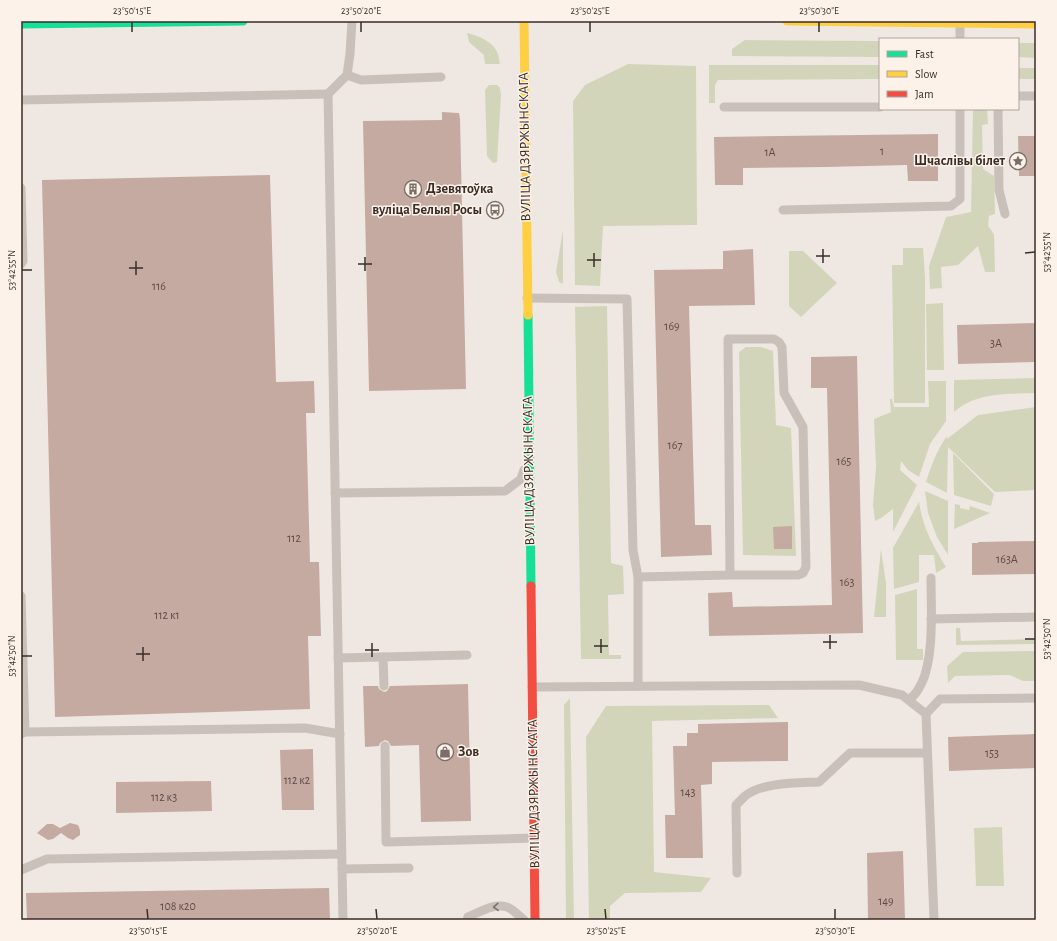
<svg xmlns="http://www.w3.org/2000/svg" width="1057" height="941" viewBox="0 0 1057 941" font-family="'Alegreya Sans',sans-serif">
<style>
.green{fill:#d2d5ba}
.building{fill:#c5aaa2}
.lines{fill:none;stroke-linecap:round;stroke-linejoin:round}
.lane{stroke:#c9c0ba;stroke-width:9}
.fast{stroke:#16e098;stroke-width:9}
.slow{stroke:#ffcf43;stroke-width:9}
.jam{stroke:#f24e42;stroke-width:9}
.oneway{stroke:#7a6f6a}
.ticks{fill:none;stroke:#3a2d28;stroke-width:1.5}
.labels{text-anchor:middle;dominant-baseline:central;stroke-width:3;stroke-linejoin:round;paint-order:stroke}
.number-label{font-size:12px;fill:#5d4c46}
.street-label{font-size:14px;fill:#3a2d28;stroke:#fcf2e9}
.poi-label{font-size:14px;font-weight:bold;fill:#3a2d28;stroke:#fcf2e9;text-anchor:end}
.neatline{fill:none;stroke:#3a2d28;stroke-width:1.5}
.ticks-label{font-size:10px;text-anchor:middle;fill:#3a2d28}
</style>
<rect width="100%" height="100%" fill="#efe8e2"/>
<!-- green -->
<g class="green">
<path d="M467,33c12,3 27,9 31,21 1,3 1,7 2,10h-15l-1,-9 -15,-13z"/>
<path d="M745,40l135,1v16l-148,-1v-7z"/>
<path d="M1018,43h18v15l-18,-1z"/>
<path d="M628,64l68,2 1,159 -94,1 -3,60 -25,-1 -2,-184 12,-16z"/>
<path d="M709,65h171v14l-162,1 -3,5v18h-6z"/>
<rect x="1018" y="68" width="18" height="11"/>
<path d="M489,85h8l3,3 1,7 -4,67 -4,1 -6,-7 -2,-66z"/>
<path d="M973,109h14l1,15 -6,1 1,44 11,7 1,38 -6,2 -1,10 6,8 1,38h-10l-7,-26 -20,19 -17,2 1,21 -12,1 -1,-23 17,-49 25,-5z"/>
<path d="M563,230v54l-4,-2 -3,-10z"/>
<path d="M903,248h20l2,28v127h-31l-2,-138h11z"/>
<path d="M789,251h14l34,32 -36,34 -12,-11z"/>
<path d="M943,303l1,67h-17l-1,-66z"/>
<path d="M607,306l4,257 12,3 1,28 -16,1 1,60h12v4h-40l-6,-352z"/>
<path d="M746,347h15l12,4 3,74 15,3 5,128 -53,-1 -4,-203z"/>
<path d="M1036,378v15c-28,1 -60,-1 -82,19v-32z"/>
<path d="M928,381h18v40l-16,23 -11,33 -11,-7 -7,-9 -1,9 17,15 -24,47v-23l-12,9 -6,3 -2,-16 3,-38 -2,-48 17,-7 -1,-13h2l2,8h35z"/>
<path d="M1036,407v83l-41,2 -47,-45 -1,46 -21,-11c5,-16 11,-32 21,-46v3l31,-24z"/>
<path d="M953,453l41,41 -3,12 -37,-11z"/>
<path d="M925,491l23,10v54l-11,-18 -9,-24z"/>
<path d="M919,502c4,26 13,42 27,65l-10,6 -2,-18h-15v27l-25,7 -1,-41z"/>
<path d="M955,504l5,1v3l9,2 1,-4 20,7 -36,16z"/>
<path d="M881,549l5,34v34h-12z"/>
<path d="M917,589v60h6v11h-27l-1,-65z"/>
<path d="M956,628h4l1,13 75,-2v5l-80,1z"/>
<path d="M1036,651v30h-13l-13,-6 -55,1 -7,7 -1,-17 16,-14z"/>
<path d="M570,698l4,222h-8l-2,-215z"/>
<path d="M769,705l9,13 -126,3 2,151 57,6 -10,14 -76,1 -15,13v14h-21l-3,-183 20,-31z"/>
<path d="M1002,827l2,59h-28l-2,-58z"/>
</g>
<!-- building -->
<g class="building">
<path d="M442,112l17,1 1,6 6,270 -97,2 -6,-270 79,-1z"/>
<path d="M938,134v47h-30l-1,-16 -81,2 -83,1v17h-28l-1,-48z"/>
<path d="M1018,136h18v40h-17z"/>
<path d="M270,175l6,207 38,-1 1,32h-9l4,149h9l2,74h-13l2,73 -255,8 -13,-537z"/>
<path d="M753,249l2,56 -66,1 6,219h16l1,30 -51,2 -7,-287 69,-1v-18z"/>
<path d="M1036,323v39l-78,2 -1,-39z"/>
<path d="M857,356l6,277 -154,3 -1,-43 24,-1 1,15 99,-2 -5,-217h-16v-31z"/>
<path d="M792,526v23h-18l-1,-22z"/>
<path d="M1036,541v33l-64,1v-32h6v-1z"/>
<path d="M468,684l3,137 -50,1 -2,-77 -28,1 -3,-5 -3,-1 -5,3 -1,3 -14,1 -2,-61h15l1,3 5,3 3,-1 3,-5z"/>
<path d="M788,722v39l-76,1v22l-11,1 2,73h-37l-1,-43h10l-2,-69h14v-13h11v-9z"/>
<path d="M1036,734v34l-87,3 -1,-34z"/>
<path d="M313,749l1,61h-32l-2,-60z"/>
<path d="M211,781l1,30 -96,2v-31z"/>
<path d="M70,823l8,2 2,5v5l-7,5 -5,-2 -7,-5 -8,6 -5,1 -11,-7 10,-9h6l7,4z"/>
<path d="M903,851l2,69h-37l-1,-67z"/>
<path d="M329,888l1,32h-303l-1,-27z"/>
</g>
<g class="lines">
<!-- lane -->
<g class="lane">
<path d="M960,23v16"/>
<path d="M347,75l14,5 80,-3"/>
<path d="M1018,96h18"/>
<path d="M21,100l307,-6"/>
<path d="M724,107h156"/>
<path d="M998,109l1,81 6,24"/>
<path d="M21,188l2,73 -2,3"/>
<path d="M783,210l168,-4 9,-7v-90"/>
<path d="M527,298l100,1 6,251 5,27v109"/>
<path d="M335,493l170,-2 16,-12 3,-9"/>
<path d="M638,577l92,-2 -2,-236h46l5,3 3,5 2,46 19,34 3,140 -3,6 -5,2h-68"/>
<path d="M21,596l4,136"/>
<path d="M931,619l105,-2"/>
<path d="M383,657l1,29"/>
<path d="M338,658l129,-3"/>
<path d="M532,687l327,-2 43,10 24,19 8,206"/>
<path d="M909,700c4,-4 8,-7 10,-12 16,-25 12,-81 12,-110"/>
<path d="M926,714l14,-15 96,-1"/>
<path d="M21,734l4,-2 280,-4 35,6"/>
<path d="M385,746l1,96 148,-4"/>
<path d="M342,869l67,-1"/>
<path d="M21,870l26,-11 294,-5"/>
<path d="M737,873l-1,-68c3,-3 6,-6 9,-9 18,-14 52,-13 74,-14l31,-29h77"/>
<path d="M343,920l-15,-826 19,-19 3,-21 2,-33"/>
<path d="M467,920l1,-3c12,-5 25,-14 39,-10 6,2 12,9 17,13"/>
</g>
<!-- fast -->
<g class="fast">
<path d="M21,24l222,-3"/>
<path d="M528,315l3,271"/>
</g>
<!-- slow -->
<g class="slow">
<path d="M524,21l4,294"/>
<path d="M787,21l249,3"/>
</g>
<!-- jam -->
<path class="jam" d="M531,586l4,334"/>
</g>
<!-- one-way arrows -->
<defs><path id="oneway-chevron" d="M-2-3.5L2.5 0L-2 3.5" fill="none" stroke-width="1.6" stroke-linecap="round" stroke-linejoin="round"/></defs>
<use class="oneway" href="#oneway-chevron" transform="translate(496 907) rotate(177)"/>
<!-- ticks -->
<path class="ticks" d="M132,22v10M361,22v10M590,22v10M819,22v10M823,249v14M594,253v14M1025,253l10,-1M816,256h14M365,257v14M587,260h14M136,261v14M358,264h14M129,268h14M22,270h10M830,635v14M601,639v14M1025,639h10M823,642h14M372,643v14M594,646h14M143,647v14M365,650h14M136,654h14M22,656h10M147,909l1,10M376,909l1,10M605,909l1,10M835,909v10"/>
<!-- icons -->
<defs>
<g id="sight-ring" transform="scale(0.9)"><circle r="9.5" fill="#fcf2e9" stroke="#796e69" stroke-width="1.5"/><path d="M0-6L1.8-2.2L6-1.7L2.9 1.2L3.7 5.4L0 3.3L-3.7 5.4L-2.9 1.2L-6-1.7L-1.8-2.2Z" fill="#796e69"/></g>
<g id="building-ring" transform="scale(0.9)"><circle r="9.5" fill="#fcf2e9" stroke="#796e69" stroke-width="1.5"/><path d="M-4-6H4V6H1V3H-1V6H-4ZM-2.5-4.3h1.7v1.8h-1.7ZM.8-4.3h1.7v1.8H.8ZM-2.5-1h1.7V.8h-1.7ZM.8-1h1.7V.8H.8Z" fill="#796e69"/></g>
<g id="bus-ring" transform="scale(0.9)"><circle r="9.5" fill="#fcf2e9" stroke="#796e69" stroke-width="1.5"/><path d="M-5-6H5V4H4V6H2V4H-2V6H-4V4H-5ZM-3.5-4V0h7V-4ZM-3.5 1.2v1.5H-2V1.2ZM2 1.2v1.5H3.5V1.2Z" fill="#796e69"/></g>
<g id="shop-ring" transform="scale(0.9)"><circle r="9.5" fill="#fcf2e9" stroke="#796e69" stroke-width="1.5"/><path d="M-5-2.5h2.3a2.7 3.5 0 0 1 5.4 0H5L5.5 6h-11ZM-1.5-2.5h3a1.5 2.3 0 0 0-3 0Z" fill="#796e69"/></g>
</defs>
<g fill-rule="evenodd">
<use href="#sight-ring" x="1018" y="161"/>
<use href="#building-ring" x="413" y="189"/>
<use href="#bus-ring" x="495" y="210"/>
<use href="#shop-ring" x="445" y="752"/>
</g>
<g class="labels">
<!-- number labels -->
<g class="number-label">
<text x="882" y="151">1</text>
<text x="770" y="152">1А</text>
<text x="159" y="286">116</text>
<text x="672" y="326">169</text>
<text x="996" y="343">3А</text>
<text x="675" y="445">167</text>
<text x="844" y="461">165</text>
<text x="294" y="538">112</text>
<text x="1007" y="559">163А</text>
<text x="847" y="582">163</text>
<text x="167" y="615">112 к1</text>
<text x="992" y="753">153</text>
<text x="297" y="780">112 к2</text>
<text x="688" y="792">143</text>
<text x="164" y="797">112 к3</text>
<text x="886" y="901">149</text>
<text x="178" y="906">108 к20</text>
</g>
<!-- street labels -->
<g class="street-label">
<text transform="translate(525 147) rotate(-91)">ВУЛІЦА ДЗЯРЖЫНСКАГА</text>
<text transform="translate(529 471) rotate(-91)">ВУЛІЦА ДЗЯРЖЫНСКАГА</text>
<text transform="translate(534 794) rotate(-91)">ВУЛІЦА ДЗЯРЖЫНСКАГА</text>
</g>
<!-- poi labels -->
<g class="poi-label">
<text x="1005" y="161">Шчаслівы білет</text>
<text x="426" y="189" text-anchor="start">Дзевятоўка</text>
<text x="482" y="210">вуліца Белыя Росы</text>
<text x="458" y="752" text-anchor="start">Зов</text>
</g>
</g>
<!-- border -->
<rect width="1057" height="941" fill="none" stroke="#fcf2e9" stroke-width="44"/>
<!-- legend -->
<rect x="879" y="38" width="140" height="72" fill="#fcf2e9" stroke="#aea39c"/>
<rect x="887" y="51" width="20" height="6" fill="#16e098" stroke="#aea39c"/>
<text x="915" y="58" font-size="12" fill="#3a2d28">Fast</text>
<rect x="887" y="71" width="20" height="6" fill="#ffcf43" stroke="#aea39c"/>
<text x="915" y="78" font-size="12" fill="#3a2d28">Slow</text>
<rect x="887" y="91" width="20" height="6" fill="#f24e42" stroke="#aea39c"/>
<text x="915" y="98" font-size="12" fill="#3a2d28">Jam</text>
<rect x="22" y="22" width="1013" height="897" class="neatline"/>
<g class="ticks-label">
<text x="132" y="14">23°50'15"E</text>
<text x="361" y="14">23°50'20"E</text>
<text x="590" y="14">23°50'25"E</text>
<text x="819" y="14">23°50'30"E</text>
<text transform="translate(1046 252) rotate(-90)" y="4">53°42'55"N</text>
<text transform="translate(11 270) rotate(-90)" y="4">53°42'55"N</text>
<text transform="translate(1046 639) rotate(-90)" y="4">53°42'50"N</text>
<text transform="translate(11 656) rotate(-90)" y="4">53°42'50"N</text>
<text x="148" y="934">23°50'15"E</text>
<text x="377" y="934">23°50'20"E</text>
<text x="606" y="934">23°50'25"E</text>
<text x="835" y="934">23°50'30"E</text>
</g>
</svg>
